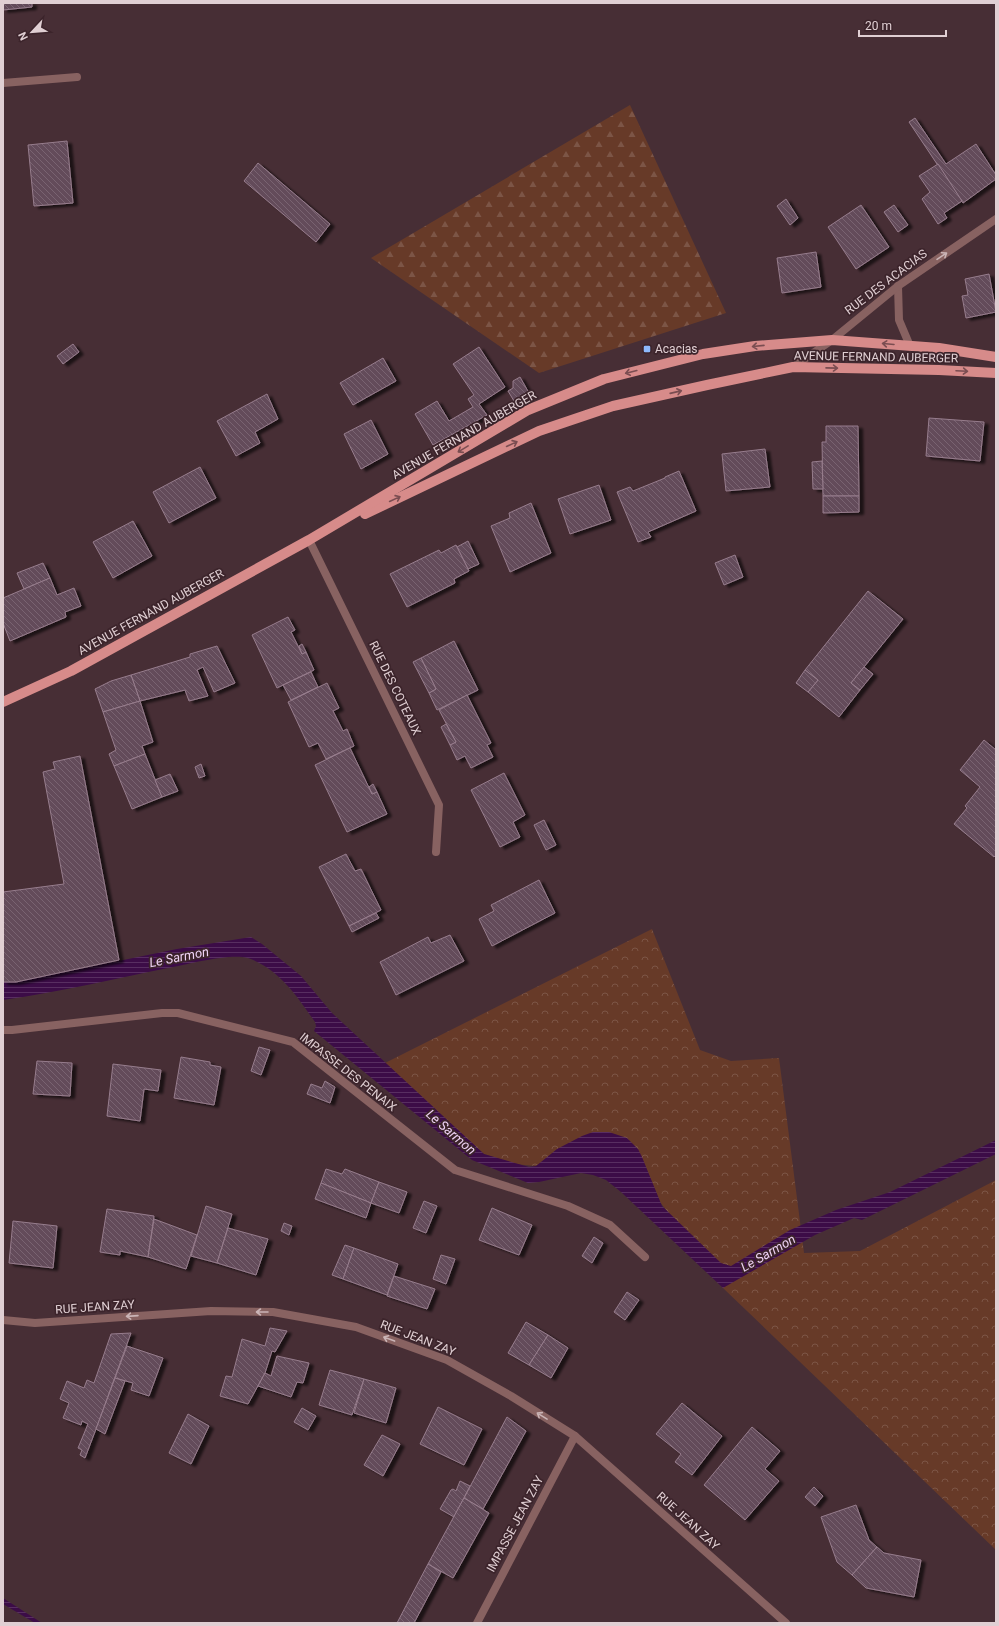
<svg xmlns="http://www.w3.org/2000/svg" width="999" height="1626" viewBox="0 0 999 1626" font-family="Roboto,sans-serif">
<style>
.forest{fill:url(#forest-firs)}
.park{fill:url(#park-crowns)}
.water{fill:url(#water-rules)}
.building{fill:url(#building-back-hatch);stroke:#977d8d;filter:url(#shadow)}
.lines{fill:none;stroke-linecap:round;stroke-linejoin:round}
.lane{stroke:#886261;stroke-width:8}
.street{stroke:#886261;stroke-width:8}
.primary{stroke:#d78b8a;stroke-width:10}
.oneway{stroke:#cab4b6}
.oneway2{stroke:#7a4d51}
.poi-dot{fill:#8db9fc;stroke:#3c242b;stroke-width:1.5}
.labels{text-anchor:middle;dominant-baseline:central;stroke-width:3.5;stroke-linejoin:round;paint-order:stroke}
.street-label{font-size:12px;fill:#e0cfd3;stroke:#3c242b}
.poi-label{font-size:12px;fill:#e0cfd3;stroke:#3c242b;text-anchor:start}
.water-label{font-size:13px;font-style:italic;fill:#eed1f4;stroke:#3c242b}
</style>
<defs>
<pattern id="forest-firs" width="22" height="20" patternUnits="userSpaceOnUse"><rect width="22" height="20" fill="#673a28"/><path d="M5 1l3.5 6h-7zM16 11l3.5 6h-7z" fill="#7c5546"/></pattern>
<pattern id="park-crowns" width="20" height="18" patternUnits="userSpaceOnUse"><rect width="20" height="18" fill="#673a28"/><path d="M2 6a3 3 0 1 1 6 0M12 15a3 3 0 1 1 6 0" fill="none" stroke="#7c5546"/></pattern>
<pattern id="water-rules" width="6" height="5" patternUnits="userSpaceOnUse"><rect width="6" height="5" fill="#3c0c47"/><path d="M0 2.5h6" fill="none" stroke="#582e61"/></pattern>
<pattern id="building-back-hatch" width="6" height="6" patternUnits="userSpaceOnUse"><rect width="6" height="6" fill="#634b5a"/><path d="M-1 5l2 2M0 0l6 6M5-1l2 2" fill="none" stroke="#796471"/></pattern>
<filter id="shadow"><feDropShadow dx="4.5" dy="2.5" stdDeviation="1" flood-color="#0009"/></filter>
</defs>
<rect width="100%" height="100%" fill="#472e35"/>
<!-- forest -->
<path class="forest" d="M630,105l96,208 -187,60 -168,-115z"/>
<!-- park -->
<path class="park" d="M652,929l48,121 31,11 48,-3 25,195 56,-2 136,-71v370l-273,-262 -114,-156 -73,34 -22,-2 -30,-10 -99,-91z"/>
<!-- water -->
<g class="water">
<path d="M251,937l11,7 39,32 31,37 152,141 45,13 7,-1 21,-17 25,-13 11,-4h16l18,6 11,11 4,8 20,49 59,57 10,3 59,-36 46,-20 54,-18 106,-52v14l-134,66 -8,-2 -39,17 -92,53 -102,-96 -15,-12 -13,-5 -12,-2 -42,9 -11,1 -56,-23 -158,-129 2,-5 -1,-4c-18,-26 -36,-53 -67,-64 -17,-5 -56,5 -75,9 -56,11 -113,25 -170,33v-18h13l161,-33z"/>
<path d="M3,1598l39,25h-7l-32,-19z"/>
</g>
<!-- building -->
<g class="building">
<path d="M3,3h29v4l-29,3z"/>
<path d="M915,118l31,46 30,-20 20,31v4l-33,24 -54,-81z"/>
<path d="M67,141l6,62 -39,3 -6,-61z"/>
<path d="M258,163l72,61 -14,18 -72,-61z"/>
<path d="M938,164l24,37 -18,12 3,5 -9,6 -16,-25 8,-7 -11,-16z"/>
<path d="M786,199l12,19 -8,7 -13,-19z"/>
<path d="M861,205l28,42 -33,22 -28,-42z"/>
<path d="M894,205l14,20 -10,7 -14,-20z"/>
<path d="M816,252l5,35 -39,6 -5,-35z"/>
<path d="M989,274l7,38 -30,6 -4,-22 6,-1 -3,-16z"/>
<path d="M73,344l6,8 -16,12 -6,-8z"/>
<path d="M479,347l26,40 -26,17 8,11 -54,30 -18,-31 22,-13 12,20 24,-14 -5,-8 6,-4 -21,-31z"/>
<path d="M383,358l13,23 -43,24 -13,-22z"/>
<path d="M520,377l9,16 -15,8 -6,-10 5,-3v-7z"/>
<path d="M267,394l11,25 -23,13 5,11 -24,13 -19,-35z"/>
<path d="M929,418l55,4 -4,39 -54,-5z"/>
<path d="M371,420l17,34 -27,15 -17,-35z"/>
<path d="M826,426h32l1,70h-36l-1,-54h4z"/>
<path d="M765,449l5,38 -44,4 -4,-37z"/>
<path d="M822,461l1,28h-10l-1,-27z"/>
<path d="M200,467l16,31 -47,25 -16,-31z"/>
<path d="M679,471l17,40 -48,21 3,5 -13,5 -21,-50 13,-5 3,4 32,-13v-1z"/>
<path d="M599,485l12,35 -41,14 -12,-35z"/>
<path d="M823,496h36v16l-36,1z"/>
<path d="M531,503l20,50 -41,19 -19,-46 19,-8 -1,-5z"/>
<path d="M133,521l19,35 -39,22 -20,-36z"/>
<path d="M468,541l11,23 -11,5 -11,-22z"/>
<path d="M456,545l13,26 -15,8 1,4 -48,24 -17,-33 49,-24 2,3z"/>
<path d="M735,555l8,22 -19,8 -9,-22z"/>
<path d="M43,563l7,15 -26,11 -7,-16z"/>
<path d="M50,578l7,17 17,-7 7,18 -16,6 1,5 -56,24 -7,-18v-25z"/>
<path d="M868,591l35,28 -52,64 9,7 -21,27 -31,-25 10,-12 -13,-10z"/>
<path d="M288,617l7,13 -4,2 11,22 4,-2 8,18 -37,18 -25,-53z"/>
<path d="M454,641l24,49 -41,20 -8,-17 7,-4 -15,-31z"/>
<path d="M302,644l4,8 -4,2 -3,-8z"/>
<path d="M217,646l18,37 -21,9 -11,-25 -6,3 11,26 -19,5 -4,-11 -45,11 -9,-26 59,-18v-3z"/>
<path d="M421,658l15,31 -7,4 -16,-31z"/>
<path d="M864,667l9,7 -13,16 -9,-7z"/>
<path d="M805,670l13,10 -10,12 -12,-9z"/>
<path d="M311,672l7,15 -27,13 -8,-15z"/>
<path d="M131,675l9,26 -37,11 -8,-23 16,-8z"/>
<path d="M327,683l12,25 -6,3 10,20 4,-2 7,17 -28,13 -8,-16 -9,4 -21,-45z"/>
<path d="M467,695l24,48 -4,2 6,12 -22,11 -6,-12 -8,4 -7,-15 6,-3 -17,-32z"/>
<path d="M140,701l13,41 -11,4 3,8 -31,12 -5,-12 7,-4 -13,-38z"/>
<path d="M446,724l10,18 -6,3 -9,-18z"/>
<path d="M984,740l12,10v105l-2,2 -40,-33 13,-16 -2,-2 15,-19 -20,-17z"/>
<path d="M350,748l22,46 5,-2 10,22 -40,18 -32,-67z"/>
<path d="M145,754l17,43 -30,12 -18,-43z"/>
<path d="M80,756l39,204 -103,22h-13v-90l61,-8 -21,-112 12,-3 -2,-7z"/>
<path d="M201,764l4,12 -6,2 -4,-11z"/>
<path d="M504,773l21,42 -12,7 7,15 -20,10 -29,-57z"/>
<path d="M170,774l8,17 -16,6 -7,-17z"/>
<path d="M373,784l4,8 -5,2 -3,-7z"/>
<path d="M544,820l12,25 -10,5 -12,-25z"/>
<path d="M346,854l9,17 6,-2 20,41 -32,16 -30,-59z"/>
<path d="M539,880l16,33 -63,33 -13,-27 15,-8 -3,-6z"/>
<path d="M376,913l3,5 -27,14 -3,-6z"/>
<path d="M450,935l14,26 -68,34 -16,-33 48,-25 3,6z"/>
<path d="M259,1047l11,3 -9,25 -10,-4z"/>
<path d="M181,1057l29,5v3l11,2 -7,38 -40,-7z"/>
<path d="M37,1061l35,2 -2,33 -37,-2z"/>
<path d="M113,1064l48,6 -3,21 -14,-2 -4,32 -33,-5z"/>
<path d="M325,1081l10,6 -5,16 -23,-9 4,-10 11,4z"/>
<path d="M326,1169l16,5 3,-5 34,13 -8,21 -50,-20z"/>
<path d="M379,1182l28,10 -8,21 -28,-10z"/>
<path d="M321,1183l50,20 -5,15 -51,-19z"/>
<path d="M424,1201l13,5 -11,27 -13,-5z"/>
<path d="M206,1206l26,8 -15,49 -26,-7z"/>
<path d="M492,1208l40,17 -13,30 -40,-15z"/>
<path d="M107,1209l47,7 -6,41 -28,-6v4l-20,-3z"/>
<path d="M154,1219l43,16 -11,34 -38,-12z"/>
<path d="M13,1221l44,5 -4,42 -44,-5z"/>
<path d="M284,1223l8,3 -3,9 -8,-4z"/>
<path d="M228,1228l40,11 -12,36 -39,-12z"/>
<path d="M594,1237l9,6 -11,20 -10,-7z"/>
<path d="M345,1245l9,3 -11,31 -11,-4z"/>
<path d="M354,1248l44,16 -11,31 -44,-16z"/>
<path d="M441,1255l14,4 -9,25 -13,-5z"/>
<path d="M394,1276l41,13 -8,20 -40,-13z"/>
<path d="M627,1292l12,8 -14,20 -11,-8z"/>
<path d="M526,1322l22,13 -19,30 -21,-12z"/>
<path d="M270,1328l17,3 -12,21 -3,-1 -7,22 -17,31 -28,-8 6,-20 6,1 10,-38 23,7z"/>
<path d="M131,1333l-35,96 -11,29 -5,-3 2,-5 -4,-2 10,-24 -6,-3 -1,4 -18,-7 6,-15 -9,-4 7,-18 17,7 3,-8 7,3 17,-49z"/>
<path d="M548,1335l20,13 -17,30 -22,-13z"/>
<path d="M127,1346l36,12 -14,38 -18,-6 2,-7 -18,-5z"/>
<path d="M277,1356l32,7 -6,20 -6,-1 -6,15 -33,-11 7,-13 6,3z"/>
<path d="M330,1370l34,9 -12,36 -33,-10z"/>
<path d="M115,1378l10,3 -20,53 -9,-5z"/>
<path d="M364,1379l32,9 -10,35 -32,-10z"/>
<path d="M682,1403l40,33 -30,39 -17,-13 6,-8 -25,-20z"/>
<path d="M438,1407l44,22 -18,36 -44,-21z"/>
<path d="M302,1408l14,8 -8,14 -14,-8z"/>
<path d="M188,1414l21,12 -18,38 -22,-11z"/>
<path d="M507,1417l19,14 -43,78 -19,-11z"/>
<path d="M752,1427l28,24 -15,18 14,12 -34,39 -41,-35z"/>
<path d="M382,1435l18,9 -17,32 -19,-11z"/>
<path d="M460,1481l10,5 -16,31 -14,-8 11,-19 2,-1 3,2z"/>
<path d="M814,1487l9,9 -8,10 -10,-9z"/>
<path d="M464,1498l25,15 -36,65 -25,-14z"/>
<path d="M856,1505l13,35 8,7 -25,28 -15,-13 -16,-45z"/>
<path d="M877,1547l7,6 37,7 -7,37 -48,-9 -14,-13z"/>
<path d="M428,1564l13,8 -27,51h-17z"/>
</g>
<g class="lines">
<!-- lane -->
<path class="lane" d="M477,1623l98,-187"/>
<!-- street -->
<g class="street">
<path d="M3,83l74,-6"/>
<path d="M898,286l1,34 11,26"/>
<path d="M793,367l39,-27 66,-54 98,-67"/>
<path d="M309,540l130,265 -3,47"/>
<path d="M3,1030h9l150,-17h16l115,29 162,128 113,36 42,19 35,32"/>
<path d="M3,1320l32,3 176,-12 62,1 83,15 91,33 64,36 64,40 211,187"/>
</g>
<!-- primary -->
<g class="primary">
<path d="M365,514l174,-83 74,-25 94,-21 86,-18 146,3 57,3"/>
<path d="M3,702l68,-31 238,-131 219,-130 76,-31 99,-25 52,-8 77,-6 107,8 57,9"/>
</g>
</g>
<!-- one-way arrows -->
<defs><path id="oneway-shaft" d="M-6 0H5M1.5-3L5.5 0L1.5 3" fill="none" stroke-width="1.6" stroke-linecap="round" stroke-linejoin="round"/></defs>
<g class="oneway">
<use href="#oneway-shaft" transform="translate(942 256) rotate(-34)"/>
<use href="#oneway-shaft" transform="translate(262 1312) rotate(-180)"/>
<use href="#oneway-shaft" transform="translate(132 1316) rotate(176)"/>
<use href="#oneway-shaft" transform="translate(389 1339) rotate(-160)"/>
<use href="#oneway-shaft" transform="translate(542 1416) rotate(-148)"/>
</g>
<g class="oneway2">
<use href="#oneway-shaft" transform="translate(888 344) rotate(-175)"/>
<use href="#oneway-shaft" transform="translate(758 346) rotate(174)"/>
<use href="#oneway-shaft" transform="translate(832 368) rotate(1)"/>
<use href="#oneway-shaft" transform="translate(962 371) rotate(3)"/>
<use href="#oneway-shaft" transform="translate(631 372) rotate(166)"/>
<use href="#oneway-shaft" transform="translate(676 392) rotate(-13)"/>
<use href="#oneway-shaft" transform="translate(512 444) rotate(-25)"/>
<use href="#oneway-shaft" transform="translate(463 449) rotate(149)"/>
<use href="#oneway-shaft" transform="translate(395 499) rotate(-25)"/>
</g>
<!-- markers -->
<rect class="poi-dot" x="643" y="345" width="8" height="8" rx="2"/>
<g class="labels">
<!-- street labels -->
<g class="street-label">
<text transform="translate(886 282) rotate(-37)">RUE DES ACACIAS</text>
<text transform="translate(876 357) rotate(1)">AVENUE FERNAND AUBERGER</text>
<text transform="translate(464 435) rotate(-30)">AVENUE FERNAND AUBERGER</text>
<text transform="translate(151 612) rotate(-29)">AVENUE FERNAND AUBERGER</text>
<text transform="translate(395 688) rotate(64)">RUE DES COTEAUX</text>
<text transform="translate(348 1072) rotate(38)">IMPASSE DES PENAIX</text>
<text transform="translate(95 1307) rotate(-4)">RUE JEAN ZAY</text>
<text transform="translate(418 1338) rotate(21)">RUE JEAN ZAY</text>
<text transform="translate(688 1521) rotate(42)">RUE JEAN ZAY</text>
<text transform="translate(515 1524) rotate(-62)">IMPASSE JEAN ZAY</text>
</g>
<!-- poi labels -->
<g class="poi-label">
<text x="655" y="349">Acacias</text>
</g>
<!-- water labels -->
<g class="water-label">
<text transform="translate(179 957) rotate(-11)">Le Sarmon</text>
<text transform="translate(451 1132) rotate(41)">Le Sarmon</text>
<text transform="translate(768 1253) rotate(-30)">Le Sarmon</text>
</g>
</g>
<!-- border -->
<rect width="999" height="1626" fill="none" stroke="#e0cfd3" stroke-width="8"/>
<!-- north arrow -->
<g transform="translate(32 32) rotate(244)" stroke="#3c242b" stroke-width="3" paint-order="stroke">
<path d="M0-3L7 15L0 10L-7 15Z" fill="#e0cfd3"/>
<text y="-6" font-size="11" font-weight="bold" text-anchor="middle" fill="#e0cfd3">N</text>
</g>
<!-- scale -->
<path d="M859 30v6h87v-6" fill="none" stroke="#e0cfd3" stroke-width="2"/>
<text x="865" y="30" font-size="12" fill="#e0cfd3" stroke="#3c242b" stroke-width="3" paint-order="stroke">20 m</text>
</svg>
